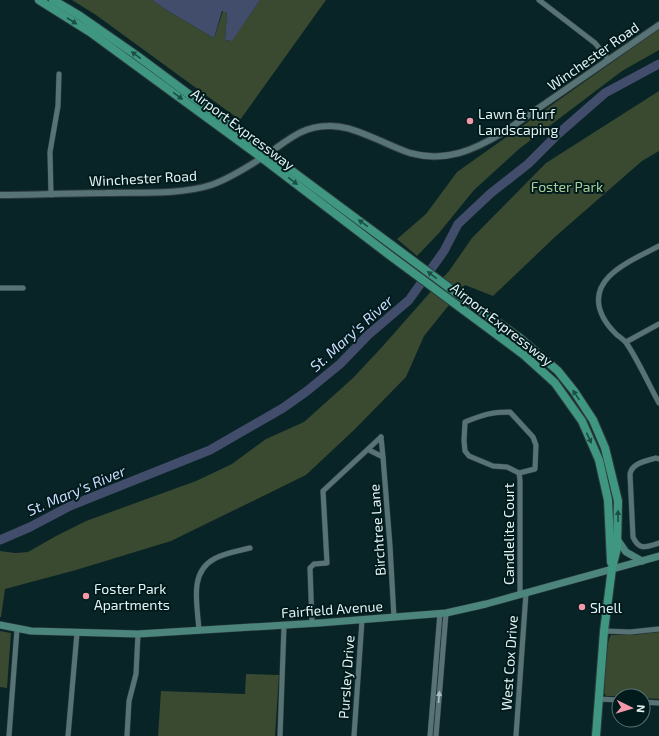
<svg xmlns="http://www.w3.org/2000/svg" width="659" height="736" viewBox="0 0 659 736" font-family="'Exo 2',sans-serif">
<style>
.green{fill:#394a31}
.water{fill:#424d6b}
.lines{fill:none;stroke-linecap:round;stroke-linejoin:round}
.river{stroke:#424d6b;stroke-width:9}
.minor-casing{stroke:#2d3b3d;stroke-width:6}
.tertiary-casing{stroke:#2d3b3d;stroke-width:8}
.secondary-casing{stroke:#2d3b3d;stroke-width:8}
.primary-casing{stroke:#2d3b3d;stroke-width:10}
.minor{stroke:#577375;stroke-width:5}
.tertiary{stroke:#577375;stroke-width:6}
.secondary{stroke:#4b857b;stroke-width:7}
.primary{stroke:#3f9782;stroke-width:8}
.oneway{fill:#1a4d45}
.oneway2{fill:#abbfc1}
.poi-dot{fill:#f39aa9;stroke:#011b1d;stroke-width:1.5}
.labels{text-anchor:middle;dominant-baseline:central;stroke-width:4;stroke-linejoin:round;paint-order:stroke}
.street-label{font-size:14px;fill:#e3f2f3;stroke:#011b1d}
.poi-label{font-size:14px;fill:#e3f2f3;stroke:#011b1d;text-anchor:start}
.park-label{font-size:14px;fill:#a9cd98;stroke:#011b1d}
.water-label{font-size:15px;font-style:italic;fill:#ccd9fc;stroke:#011b1d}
</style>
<rect width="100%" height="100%" fill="#092426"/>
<!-- green -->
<g class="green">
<path d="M72,0h80l16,11 46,27 9,-27 4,2 -2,27 6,1 29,-41h66l-86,120 -144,-105z"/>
<path d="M659,29v21l-37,21 -103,78 -45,41 -35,43 -22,23 -20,-17 29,-25 31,-42z"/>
<path d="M659,91v60l-17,10 -86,75 -63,60 -28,-11 -41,51 -18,41 -52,53 -48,45 -135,66 -95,29 -71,19 -4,28h-1v-66l15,2 13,-1 28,-16 30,-15 110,-40 36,-17 34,-25 38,-17 49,-44 29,-31 67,-76 23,-33 74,-75z"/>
<path d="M0,631l11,2 -4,55 -7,-1z"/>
<path d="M659,632v67l-16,-1v-2h-37l-2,-3c1,-13 1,-49 7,-58h21z"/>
<path d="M246,674l33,1 -4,61h-117l3,-45 84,3z"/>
</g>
<!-- water -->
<path class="water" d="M152,0h108l-28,41 -7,-1 2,-27 -5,-2 -8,27 -46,-27z"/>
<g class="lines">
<!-- river -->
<path class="river" d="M0,540l30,-13 40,-21 140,-56 73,-42 24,-17 33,-27 28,-29 41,-35 35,-49 14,-27 33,-31 37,-29 30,-30 47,-41 54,-29"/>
<!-- minor casing -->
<g class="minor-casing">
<g id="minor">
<path d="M539,0l56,43 14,17"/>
<path d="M51,195l-1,-43 8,-46 1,-32"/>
<path d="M659,246c-26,14 -76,32 -56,71 3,6 8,12 13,17 3,3 8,5 11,10 12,18 21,39 32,59"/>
<path d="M0,288h23"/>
<path d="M626,342l33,-18"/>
<path d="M381,437l2,20"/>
<path d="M369,450l14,7 7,89 4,72"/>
<path d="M659,459l-3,-1c-10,3 -24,5 -26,16l3,63c6,14 14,10 26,6"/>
<path d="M519,473l16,-4 1,-24 -3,-8 -23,-25c-19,0 -28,3 -45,10l-1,19 1,10 4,5 24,10 14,1 12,6 1,7v114"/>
<path d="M312,624l-2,-56 4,-4 13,-1 -4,-72 58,-54"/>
<path d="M199,631c-1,-24 -11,-58 15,-72 10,-6 24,-8 36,-11"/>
<path d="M604,631l26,1 29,-3"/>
<path d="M598,699l21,1"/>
<path d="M643,702l16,1"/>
<path d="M9,736l8,-107"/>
<path d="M68,736l9,-103"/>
<path d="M127,736l2,-35 7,-27 2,-40"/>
<path d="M280,736l4,-110"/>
<path d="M354,736l8,-116"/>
<path d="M430,736l10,-123"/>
<path d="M436,736l10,-123"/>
<path d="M516,736l10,-143"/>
</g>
</g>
<!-- tertiary casing -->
<g class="tertiary-casing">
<path id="tertiary" d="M0,195c35,0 70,-2 106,-2 31,-1 75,2 105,-8 20,-7 40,-20 58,-32 19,-13 34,-27 59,-27 16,-1 31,6 46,12 12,5 24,11 36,15 36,10 64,-3 94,-21l155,-107"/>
</g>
<!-- secondary casing -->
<g class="secondary-casing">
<g id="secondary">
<path d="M617,539l9,13 16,9"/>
<path d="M0,625l31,6 107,3 181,-11 127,-10 40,-9 173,-48"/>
</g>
</g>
<!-- primary casing -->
<g class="primary-casing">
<g id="primary">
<path d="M39,0l51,32 172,126 126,96 136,101 31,28 27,38 17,39 9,40 3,62"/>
<path d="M53,0l27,16 56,39 327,243 57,40 38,33 16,20 19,29 12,28 13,53 -1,47 -5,20 -8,63 -8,105"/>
</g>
</g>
<!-- minor -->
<use href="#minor" class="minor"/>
<!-- tertiary -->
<use href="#tertiary" class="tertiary"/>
<!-- secondary -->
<use href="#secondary" class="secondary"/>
<!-- primary -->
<use href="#primary" class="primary"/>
</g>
<!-- one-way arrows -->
<defs><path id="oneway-solid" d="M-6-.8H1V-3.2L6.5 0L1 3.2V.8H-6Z"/></defs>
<g class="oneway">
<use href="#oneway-solid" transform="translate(72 21) rotate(32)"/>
<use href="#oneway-solid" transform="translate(136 55) rotate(-144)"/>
<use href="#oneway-solid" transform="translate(178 96) rotate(36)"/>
<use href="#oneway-solid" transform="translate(293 181) rotate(37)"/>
<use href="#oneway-solid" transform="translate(363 223) rotate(-144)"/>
<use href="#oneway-solid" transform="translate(432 275) rotate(-143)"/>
<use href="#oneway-solid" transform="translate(576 395) rotate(-124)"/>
<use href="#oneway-solid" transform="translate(589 438) rotate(65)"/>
<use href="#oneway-solid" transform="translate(618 516) rotate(-90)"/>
</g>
<use class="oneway2" href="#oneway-solid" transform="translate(439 697) rotate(-85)"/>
<!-- markers -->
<g class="poi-dot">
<circle cx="470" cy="121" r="4"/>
<circle cx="86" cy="596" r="4"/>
<circle cx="582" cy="607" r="4"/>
</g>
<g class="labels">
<!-- street labels -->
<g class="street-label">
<text transform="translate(593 56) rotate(-35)">Winchester Road</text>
<text transform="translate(243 129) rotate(37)">Airport Expressway</text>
<text transform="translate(143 178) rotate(-3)">Winchester Road</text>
<text transform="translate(502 324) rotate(38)">Airport Expressway</text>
<text transform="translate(377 530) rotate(-94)">Birchtree Lane</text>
<text transform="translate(508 534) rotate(-90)">Candlelite Court</text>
<text transform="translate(332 609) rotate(-4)">Fairfield Avenue</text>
<text transform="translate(509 663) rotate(-86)">West Cox Drive</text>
<text transform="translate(346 677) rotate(-86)">Pursley Drive</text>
</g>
<!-- poi labels -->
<g class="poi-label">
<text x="478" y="113">Lawn &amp; Turf<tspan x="478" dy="16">Landscaping</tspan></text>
<text x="94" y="588">Foster Park<tspan x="94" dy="16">Apartments</tspan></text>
<text x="590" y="607">Shell</text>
</g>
<!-- park labels -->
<g class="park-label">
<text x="567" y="186">Foster Park</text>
</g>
<!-- water labels -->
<g class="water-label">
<text transform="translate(351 333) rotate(-42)">St. Mary's River</text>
<text transform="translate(76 490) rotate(-23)">St. Mary's River</text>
</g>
</g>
<!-- north arrow -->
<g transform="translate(631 708) rotate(95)"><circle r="19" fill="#011b1d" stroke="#5b7173"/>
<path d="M0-3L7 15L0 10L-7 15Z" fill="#f39aa9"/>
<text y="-6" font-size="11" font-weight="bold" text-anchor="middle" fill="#e3f2f3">N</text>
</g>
</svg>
